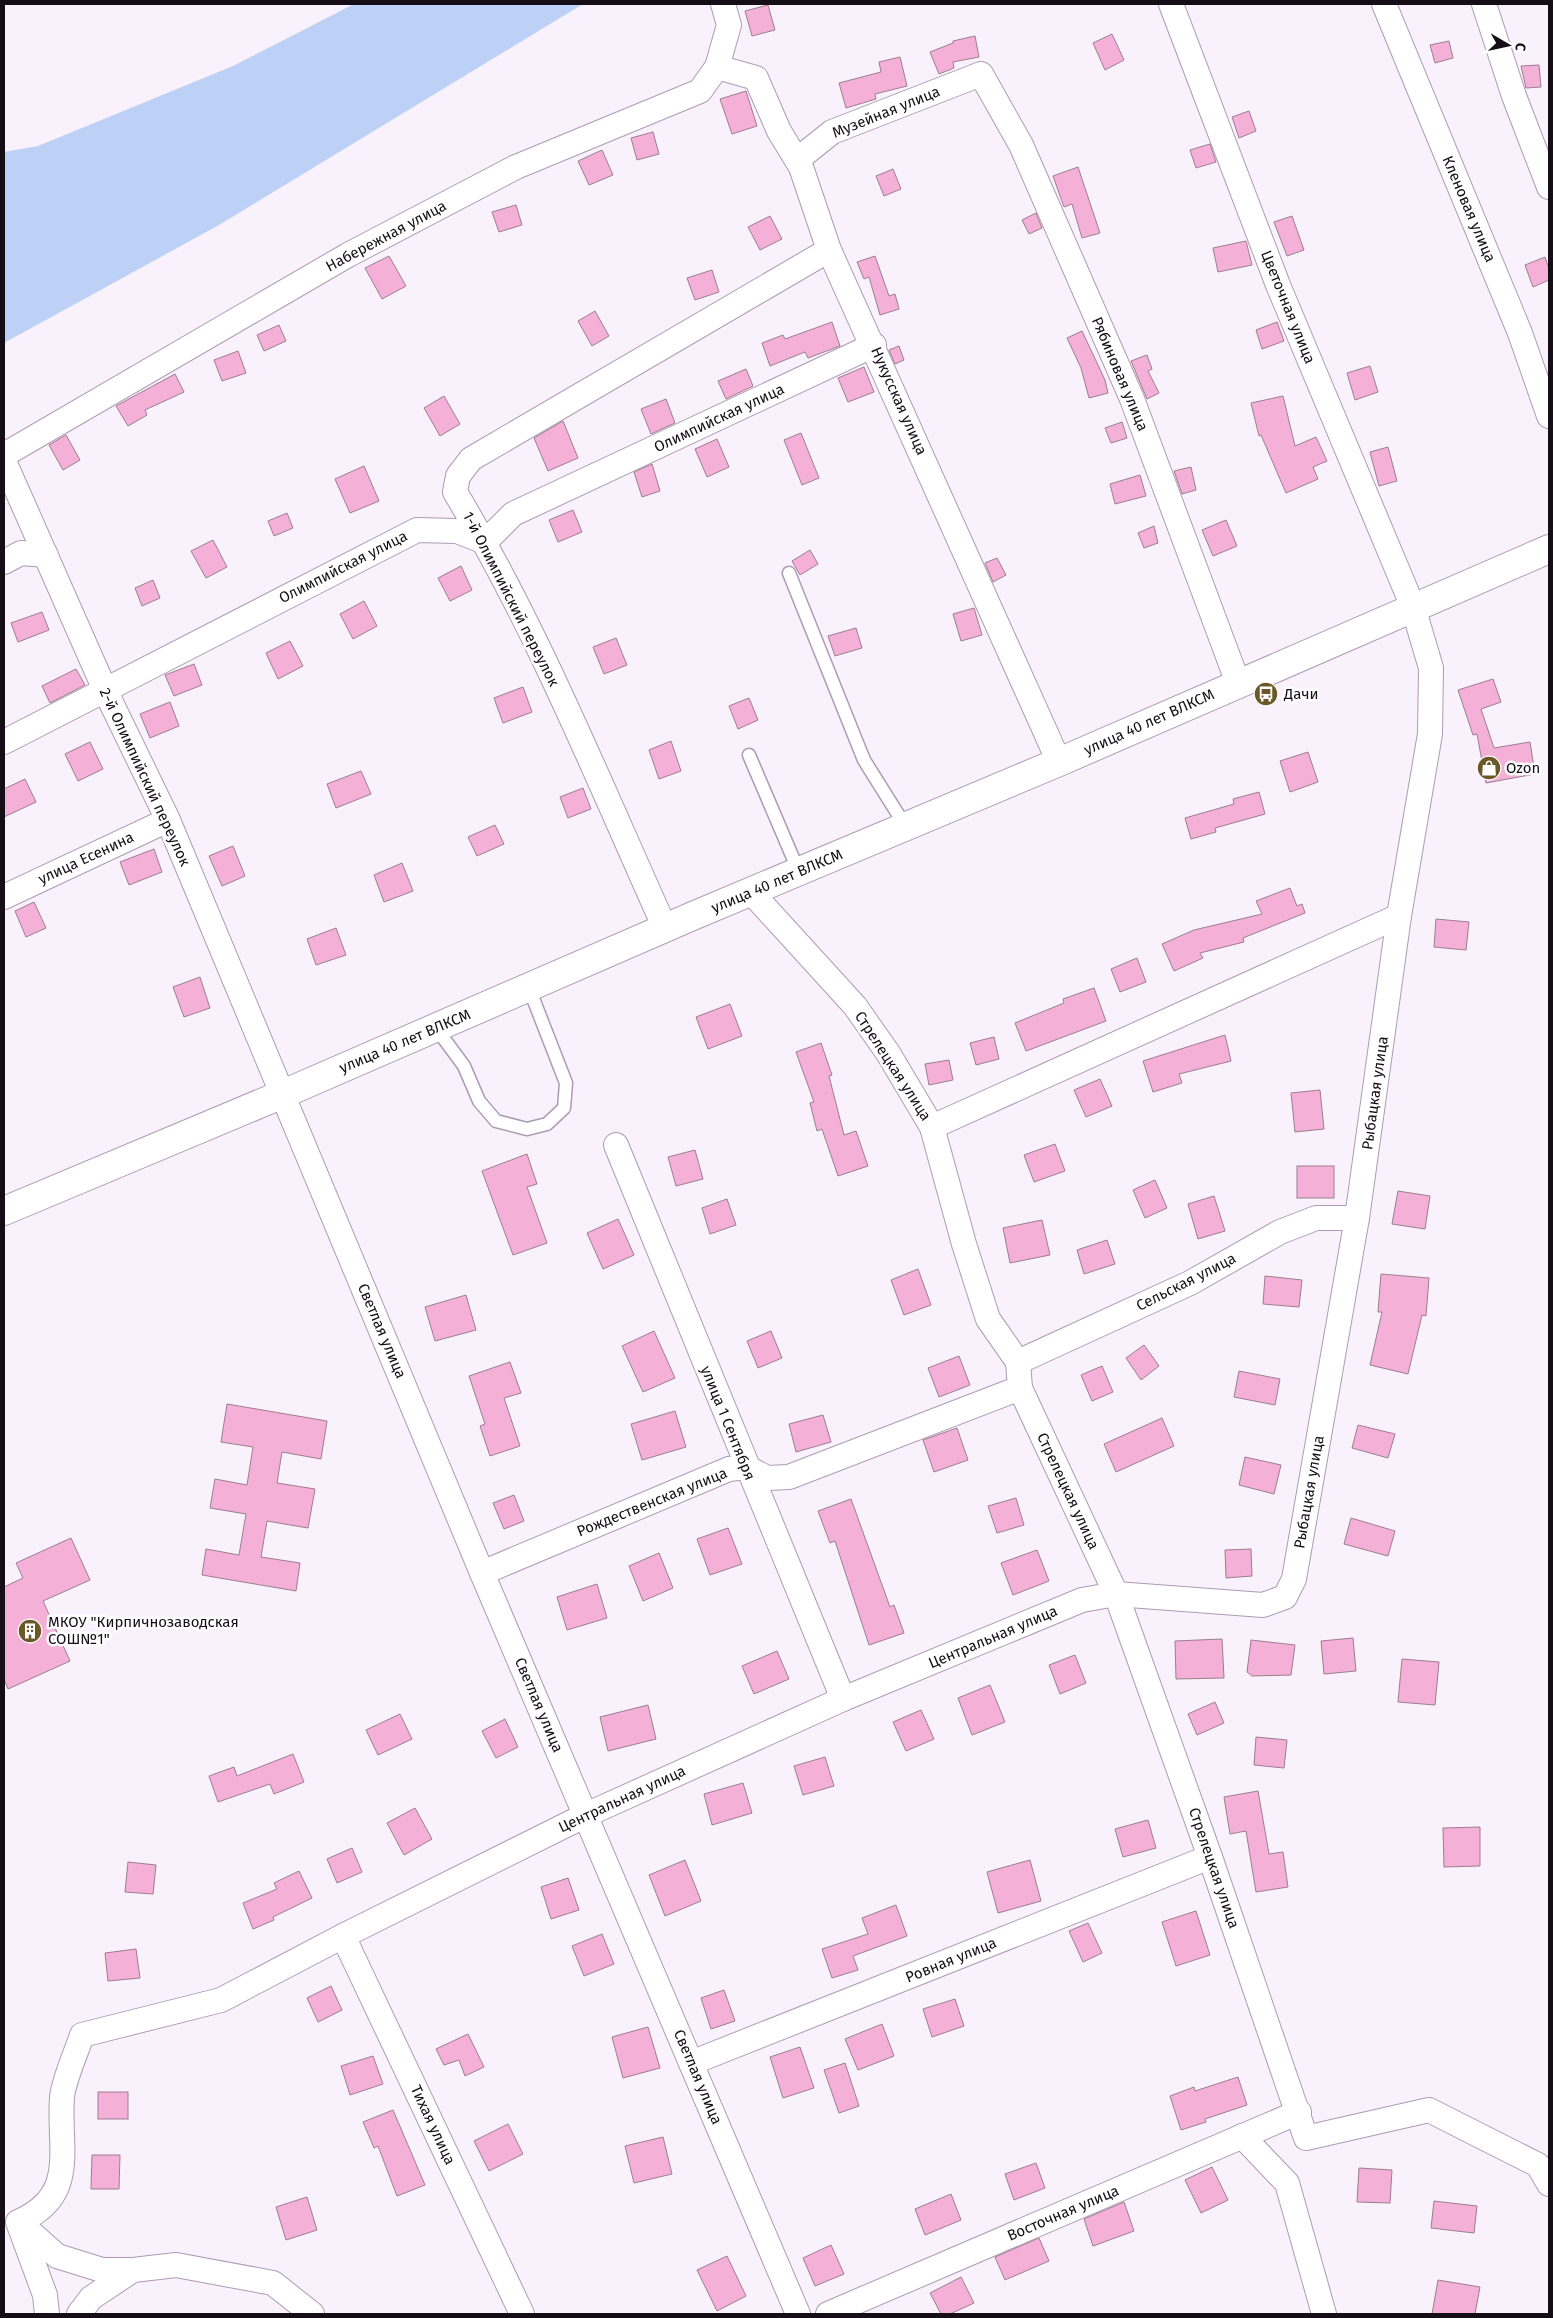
<svg xmlns="http://www.w3.org/2000/svg" width="1553" height="2318" viewBox="0 0 1553 2318" font-family="'Fira Sans',sans-serif">
<style>
.water{fill:#bdd1f6}
.building{fill:#f5b0d8;stroke:#9b7e8f}
.lines{fill:none;stroke-linecap:round;stroke-linejoin:round}
.lane-casing{stroke:#ad9bb4;stroke-width:15}
.street-casing{stroke:#ad9bb4;stroke-width:26}
.secondary-casing{stroke:#ad9bb4;stroke-width:30}
.lane{stroke:#fff;stroke-width:12}
.street{stroke:#fff;stroke-width:24}
.secondary{stroke:#fff;stroke-width:28}
.labels{text-anchor:middle;dominant-baseline:central;stroke-width:5;stroke-linejoin:round;paint-order:stroke}
.street-label{font-size:15px;fill:#150e17;stroke:#fff}
.poi-label{font-size:15px;fill:#150e17;stroke:#fff;text-anchor:start}
</style>
<rect width="100%" height="100%" fill="#f9f1fc"/>
<!-- water -->
<path class="water" d="M354,4h229l-364,221 -215,118v-191l34,-6 195,-80z"/>
<!-- building -->
<g class="building">
<path d="M768,5l7,25 -23,6 -7,-25z"/>
<path d="M1112,34l12,26 -19,10 -12,-27z"/>
<path d="M975,36l4,21 -26,5 1,6 -15,6 -9,-22 23,-9v-2z"/>
<path d="M1449,41l4,17 -18,5 -5,-18z"/>
<path d="M900,57l7,29 -32,8 1,5 -30,9 -7,-25 42,-11 -2,-10z"/>
<path d="M1539,65l2,22 -15,1 -5,-22z"/>
<path d="M746,91l11,35 -25,8 -12,-35z"/>
<path d="M1249,111l7,20 -17,7 -7,-21z"/>
<path d="M653,132l6,22 -22,6 -6,-22z"/>
<path d="M1210,144l6,18 -20,6 -6,-18z"/>
<path d="M602,150l11,25 -24,10 -11,-24z"/>
<path d="M1078,167l22,66 -18,5 -10,-34 -8,3 -11,-31z"/>
<path d="M893,169l8,20 -17,7 -8,-20z"/>
<path d="M516,205l6,20 -23,7 -7,-20z"/>
<path d="M1036,213l6,15 -13,6 -7,-14z"/>
<path d="M770,216l12,23 -22,11 -12,-23z"/>
<path d="M1292,216l12,34 -17,6 -13,-34z"/>
<path d="M1246,241l6,24 -34,7 -5,-24z"/>
<path d="M389,256l17,30 -24,13 -17,-31z"/>
<path d="M875,256l14,40 6,-2 4,15 -19,6 -11,-38 -5,2 -7,-17z"/>
<path d="M1545,257l4,12v11l-16,7 -8,-22z"/>
<path d="M712,270l7,22 -24,8 -8,-22z"/>
<path d="M595,311l14,25 -17,10 -14,-25z"/>
<path d="M832,322l8,24 -32,12 -3,-6 -35,14 -8,-23 21,-8 2,4z"/>
<path d="M1277,322l7,19 -22,8 -6,-19z"/>
<path d="M279,325l7,16 -22,10 -7,-16z"/>
<path d="M1082,331l23,49 3,13 -19,5 -8,-30 -14,-30z"/>
<path d="M899,346l5,14 -9,4 -6,-14z"/>
<path d="M238,351l8,22 -24,8 -8,-21z"/>
<path d="M1147,355l5,14 -4,2 11,22 -12,6 -16,-38z"/>
<path d="M1370,366l8,26 -23,8 -8,-27z"/>
<path d="M864,367l10,25 -26,10 -10,-24z"/>
<path d="M746,369l7,17 -27,13 -8,-18z"/>
<path d="M175,374l9,18 -39,18 2,5 -19,11 -12,-20z"/>
<path d="M444,396l16,28 -20,12 -16,-28z"/>
<path d="M1283,396l12,50 21,-9 11,24 -14,6 5,12 -32,14 -25,-58 -2,1 -8,-33z"/>
<path d="M666,399l9,24 -24,11 -10,-25z"/>
<path d="M563,421l15,37 -30,13 -14,-33z"/>
<path d="M1122,422l5,16 -16,5 -6,-15z"/>
<path d="M801,433l18,45 -17,7 -18,-45z"/>
<path d="M66,435l14,25 -17,10 -14,-25z"/>
<path d="M717,439l12,28 -22,10 -12,-28z"/>
<path d="M1388,447l9,34 -18,5 -9,-34z"/>
<path d="M652,464l8,27 -18,6 -8,-25z"/>
<path d="M364,466l15,35 -29,12 -15,-34z"/>
<path d="M1191,467l5,23 -14,4 -8,-23z"/>
<path d="M1140,475l6,21 -31,8 -5,-20z"/>
<path d="M573,510l9,22 -24,10 -9,-22z"/>
<path d="M287,513l6,15 -19,8 -6,-15z"/>
<path d="M1226,520l11,26 -24,10 -11,-26z"/>
<path d="M1154,526l4,17 -14,5 -6,-15z"/>
<path d="M213,540l14,27 -21,11 -15,-27z"/>
<path d="M810,550l8,14 -18,11 -8,-14z"/>
<path d="M997,558l9,17 -13,7 -8,-19z"/>
<path d="M461,566l11,24 -22,11 -12,-23z"/>
<path d="M153,580l7,18 -18,8 -7,-18z"/>
<path d="M364,601l13,25 -24,13 -13,-25z"/>
<path d="M974,608l8,27 -21,6 -8,-27z"/>
<path d="M42,612l7,18 -31,12 -7,-19z"/>
<path d="M856,628l6,20 -27,8 -7,-20z"/>
<path d="M616,638l11,27 -23,9 -11,-27z"/>
<path d="M290,641l13,25 -25,13 -12,-26z"/>
<path d="M194,664l8,21 -28,11 -9,-21z"/>
<path d="M76,669l9,16 -35,18 -8,-17z"/>
<path d="M1493,679l8,23 -20,7 13,39 36,-6 5,32 -49,9 -9,-49 -4,1 -15,-45z"/>
<path d="M523,687l9,25 -29,11 -9,-25z"/>
<path d="M749,698l9,22 -20,9 -9,-23z"/>
<path d="M170,702l9,24 -29,12 -10,-24z"/>
<path d="M671,741l10,30 -22,8 -10,-29z"/>
<path d="M90,742l13,27 -25,12 -13,-27z"/>
<path d="M1308,752l10,30 -28,10 -10,-31z"/>
<path d="M361,771l10,23 -35,14 -9,-24z"/>
<path d="M25,779l11,23 -32,15v-28z"/>
<path d="M583,788l8,21 -23,9 -8,-21z"/>
<path d="M1259,792l6,22 -50,14 1,4 -25,7 -6,-21 49,-14 -1,-5z"/>
<path d="M495,825l9,19 -27,12 -9,-19z"/>
<path d="M233,846l12,30 -23,10 -13,-30z"/>
<path d="M154,849l8,23 -33,13 -9,-23z"/>
<path d="M402,863l11,28 -29,11 -10,-27z"/>
<path d="M1290,888l7,18 5,-2 3,9 -62,25 1,4 -44,11 3,5 -29,13 -12,-27 32,-14 68,-16 -6,-13z"/>
<path d="M34,902l12,26 -20,9 -11,-26z"/>
<path d="M1436,919l33,3 -3,28 -32,-3z"/>
<path d="M336,928l10,27 -30,10 -9,-26z"/>
<path d="M1137,958l9,24 -26,10 -9,-23z"/>
<path d="M200,977l10,31 -26,9 -11,-30z"/>
<path d="M1094,988l12,33 -80,30 -11,-28 49,-20 -1,-4z"/>
<path d="M730,1004l12,32 -34,13 -12,-32z"/>
<path d="M1225,1035l6,26 -52,13 3,9 -29,9 -10,-31z"/>
<path d="M994,1037l5,22 -23,6 -6,-22z"/>
<path d="M821,1043l11,32 -3,1 15,59 12,-4 12,35 -30,10 -16,-47 -5,2 -7,-28 4,-1 -18,-50z"/>
<path d="M949,1060l4,20 -24,5 -4,-21z"/>
<path d="M1100,1079l12,27 -26,11 -12,-27z"/>
<path d="M1320,1090l4,39 -29,3 -4,-39z"/>
<path d="M1055,1144l10,27 -31,11 -10,-27z"/>
<path d="M695,1150l8,29 -27,7 -8,-29z"/>
<path d="M527,1154l10,30 -10,3 20,56 -34,12 -31,-84z"/>
<rect x="1297" y="1166" width="37" height="32"/>
<path d="M1155,1180l12,28 -22,10 -12,-28z"/>
<path d="M1398,1191l32,5 -5,33 -33,-5z"/>
<path d="M1214,1196l11,35 -27,8 -10,-35z"/>
<path d="M727,1199l9,26 -26,9 -8,-26z"/>
<path d="M618,1219l16,36 -31,14 -16,-36z"/>
<path d="M1042,1220l8,35 -40,8 -7,-35z"/>
<path d="M1107,1240l8,24 -31,10 -7,-24z"/>
<path d="M918,1269l13,36 -27,10 -13,-35z"/>
<path d="M1381,1274l48,4 -3,38 -4,-1 -14,59 -38,-9 12,-53h-4z"/>
<path d="M1265,1276l37,4 -3,27 -36,-3z"/>
<path d="M466,1295l10,35 -41,11 -10,-34z"/>
<path d="M654,1331l21,47 -32,14 -21,-46z"/>
<path d="M771,1331l11,27 -24,10 -11,-27z"/>
<path d="M1144,1345l15,21 -18,14 -15,-22z"/>
<path d="M959,1356l11,29 -31,12 -11,-29z"/>
<path d="M510,1362l11,31 -17,5 16,48 -30,10 -10,-30 5,-2 -16,-48z"/>
<path d="M1102,1366l11,26 -21,9 -11,-26z"/>
<path d="M1239,1371l41,8 -5,26 -41,-8z"/>
<path d="M227,1404l100,17 -6,38 -39,-7 -5,31 38,6 -7,39 -41,-7 -6,36 39,6 -4,28 -94,-16 4,-26 33,6 7,-41 -36,-6 5,-29 32,6 6,-38 -32,-5z"/>
<path d="M675,1411l11,36 -44,13 -11,-36z"/>
<path d="M823,1415l8,27 -35,10 -7,-28z"/>
<path d="M1162,1418l12,28 -58,26 -12,-28z"/>
<path d="M1358,1425l37,9 -7,24 -36,-10z"/>
<path d="M957,1428l11,32 -34,12 -11,-32z"/>
<path d="M1245,1457l36,8 -7,29 -35,-9z"/>
<path d="M514,1495l10,26 -20,8 -11,-26z"/>
<path d="M1016,1498l8,27 -27,8 -9,-27z"/>
<path d="M851,1499l39,108 4,-2 10,28 -35,12 -34,-104 -5,2 -12,-32z"/>
<path d="M1351,1518l44,13 -7,25 -44,-12z"/>
<path d="M728,1528l14,36 -32,11 -13,-36z"/>
<path d="M71,1538l19,42 -47,21 27,60 -62,28 -4,-10v-92l19,-9 -7,-15z"/>
<path d="M1251,1549l1,27 -26,2 -1,-28z"/>
<path d="M1037,1550l12,31 -36,14 -12,-32z"/>
<path d="M659,1553l14,35 -30,13 -14,-35z"/>
<path d="M597,1584l10,34 -40,12 -10,-33z"/>
<path d="M1353,1638l3,33 -32,3 -3,-33z"/>
<path d="M1222,1639l2,39 -48,1 -1,-38z"/>
<path d="M1251,1640l44,5 -4,30 -39,1 -5,-4z"/>
<path d="M777,1651l12,28 -35,15 -12,-28z"/>
<path d="M1075,1655l11,28 -26,11 -11,-29z"/>
<path d="M1402,1659l37,3 -4,43 -37,-3z"/>
<path d="M990,1685l15,37 -33,13 -14,-37z"/>
<path d="M1215,1702l9,21 -27,12 -9,-21z"/>
<path d="M648,1705l8,34 -48,12 -8,-34z"/>
<path d="M921,1710l13,29 -28,12 -13,-29z"/>
<path d="M400,1714l12,25 -34,16 -12,-25z"/>
<path d="M505,1719l13,28 -22,11 -14,-27z"/>
<path d="M1256,1737l31,3 -3,28 -30,-3z"/>
<path d="M293,1754l11,28 -30,12 -4,-10 -52,18 -9,-26 25,-9 3,9z"/>
<path d="M825,1757l9,29 -31,9 -9,-29z"/>
<path d="M743,1783l9,30 -40,12 -8,-31z"/>
<path d="M1258,1791l11,63 14,-2 5,35 -32,5 -10,-61 -16,3 -6,-37z"/>
<path d="M415,1808l17,31 -28,16 -17,-32z"/>
<path d="M1148,1820l8,28 -33,9 -8,-28z"/>
<path d="M1480,1827v39l-36,1 -1,-39z"/>
<path d="M352,1848l10,24 -25,11 -10,-24z"/>
<path d="M685,1860l16,41 -36,15 -16,-41z"/>
<path d="M1030,1860l11,41 -43,12 -11,-41z"/>
<path d="M128,1862l28,3 -3,29 -28,-2z"/>
<path d="M299,1871l13,27 -39,19 1,3 -21,9 -10,-26 34,-14 -3,-6z"/>
<path d="M568,1878l11,32 -28,9 -10,-32z"/>
<path d="M896,1905l11,31 -54,20 5,14 -26,8 -10,-29 46,-15 -6,-16z"/>
<path d="M1196,1911l14,44 -34,11 -14,-44z"/>
<path d="M1088,1923l14,30 -19,9 -14,-31z"/>
<path d="M602,1934l12,30 -30,12 -12,-30z"/>
<path d="M136,1949l4,29 -32,3 -3,-28z"/>
<path d="M331,1986l11,24 -24,12 -11,-24z"/>
<path d="M724,1990l11,31 -24,8 -10,-31z"/>
<path d="M955,1999l9,27 -32,11 -9,-28z"/>
<path d="M882,2024l12,32 -36,14 -13,-31z"/>
<path d="M648,2027l12,41 -37,10 -11,-41z"/>
<path d="M468,2034l16,33 -19,9 -6,-16 -15,5 -8,-16z"/>
<path d="M800,2047l14,41 -31,10 -13,-41z"/>
<path d="M373,2056l10,28 -33,11 -9,-29z"/>
<path d="M845,2063l14,43 -20,7 -15,-43z"/>
<path d="M1238,2077l9,28 -42,14 1,3 -25,8 -11,-34 24,-9 1,4z"/>
<rect x="98" y="2092" width="30" height="27"/>
<path d="M393,2110l32,75 -28,11 -19,-50 -4,2 -11,-26z"/>
<path d="M508,2124l15,30 -34,17 -15,-30z"/>
<path d="M663,2137l9,37 -38,9 -9,-37z"/>
<path d="M92,2155h28l-1,34h-28z"/>
<path d="M1036,2163l9,25 -31,12 -9,-26z"/>
<path d="M1212,2167l16,33 -27,13 -16,-33z"/>
<path d="M1359,2168l33,2 -2,33 -33,-1z"/>
<path d="M951,2194l10,26 -36,15 -10,-26z"/>
<path d="M307,2197l10,33 -31,10 -10,-33z"/>
<path d="M1434,2201l43,5 -3,27 -43,-5z"/>
<path d="M1124,2202l10,29 -41,15 -9,-27z"/>
<path d="M1039,2238l10,23 -44,19 -10,-23z"/>
<path d="M831,2245l13,29 -29,12 -12,-28z"/>
<path d="M727,2256l19,40 -29,15 -20,-41z"/>
<path d="M961,2277l13,26 -24,11h-9l-11,-21z"/>
<path d="M1438,2280l42,7 -5,27h-43z"/>
</g>
<g class="lines">
<!-- lane casing -->
<g class="lane-casing">
<g id="lane">
<path d="M789,573l75,187 42,67"/>
<path d="M749,755l50,117"/>
<path d="M436,1028l28,38 15,35 17,20 31,8 20,-5 17,-16 2,-25 -37,-95"/>
</g>
</g>
<!-- street casing -->
<g class="street-casing">
<g id="street">
<path d="M1384,4l136,329 29,83"/>
<path d="M1484,4l30,92 35,91"/>
<path d="M717,67l39,11 23,53 22,36 28,83 230,512"/>
<path d="M797,160l35,-28 149,-58 40,71 111,254 106,284"/>
<path d="M4,455l344,-200 168,-88 184,-76 17,-24 12,-42 -6,-21"/>
<path d="M4,461l101,229 63,130 314,753 316,741"/>
<path d="M4,562l17,-9 25,2"/>
<path d="M4,742l413,-212 40,1 28,11 28,-28 361,-169"/>
<path d="M751,892l104,114 33,47 44,74 32,117 24,75 30,43 2,26 96,206 94,263 96,281 123,-28 109,55 11,19"/>
<path d="M4,897l164,-77"/>
<path d="M665,928c-66,-146 -127,-298 -210,-436l3,-16 13,-17 358,-209"/>
<path d="M932,1127l467,-211"/>
<path d="M616,1145l227,554"/>
<path d="M1018,1362l172,-79 90,-51 36,-14h41"/>
<path d="M482,1573l247,-104 17,-2 21,11 22,-1 231,-89"/>
<path d="M343,1936l179,378"/>
<path d="M691,2063l519,-206"/>
<path d="M1242,2136l45,47 37,131"/>
<path d="M20,2223l37,33 45,14h31"/>
<path d="M47,2314l-2,-19 -27,-73c61,-26 40,-73 44,-125 2,-18 14,-44 20,-62l139,-35 122,-64 243,-121 257,-116 239,-99 34,-6 147,11 22,-8 9,-18 63,-361 42,-302 31,-182 1,-66 -18,-61 -135,-322 -107,-281"/>
<path d="M79,2314l12,-16 42,-28 43,-5 97,18 39,31"/>
<path d="M828,2314l471,-202"/>
</g>
</g>
<!-- secondary casing -->
<g class="secondary-casing">
<path id="secondary" d="M4,1211l279,-117 412,-179 364,-153 490,-213"/>
</g>
<!-- lane -->
<use href="#lane" class="lane"/>
<!-- street -->
<use href="#street" class="street"/>
<!-- secondary -->
<use href="#secondary" class="secondary"/>
</g>
<!-- icons -->
<defs>
<g id="bus-disc" transform="scale(1.25)"><circle r="9.5" fill="#6a5927" stroke="#fff"/><path d="M-5-6H5V4H4V6H2V4H-2V6H-4V4H-5ZM-3.5-4V0h7V-4ZM-3.5 1.2v1.5H-2V1.2ZM2 1.2v1.5H3.5V1.2Z" fill="#fff"/></g>
<g id="shop-disc" transform="scale(1.25)"><circle r="9.5" fill="#6a5927" stroke="#fff"/><path d="M-5-2.5h2.3a2.7 3.5 0 0 1 5.4 0H5L5.5 6h-11ZM-1.5-2.5h3a1.5 2.3 0 0 0-3 0Z" fill="#fff"/></g>
<g id="building-disc" transform="scale(1.25)"><circle r="9.5" fill="#6a5927" stroke="#fff"/><path d="M-4-6H4V6H1V3H-1V6H-4ZM-2.5-4.3h1.7v1.8h-1.7ZM.8-4.3h1.7v1.8H.8ZM-2.5-1h1.7V.8h-1.7ZM.8-1h1.7V.8H.8Z" fill="#fff"/></g>
</defs>
<g fill-rule="evenodd">
<use href="#bus-disc" x="1266" y="694"/>
<use href="#shop-disc" x="1489" y="768"/>
<use href="#building-disc" x="30" y="1631"/>
</g>
<g class="labels">
<!-- street labels -->
<g class="street-label">
<text transform="translate(886 112) rotate(-22)">Музейная улица</text>
<text transform="translate(1469 209) rotate(67)">Кленовая улица</text>
<text transform="translate(386 236) rotate(-28)">Набережная улица</text>
<text transform="translate(1288 307) rotate(68)">Цветочная улица</text>
<text transform="translate(1120 374) rotate(67)">Рябиновая улица</text>
<text transform="translate(899 401) rotate(66)">Нукусская улица</text>
<text transform="translate(719 418) rotate(-25)">Олимпийская улица</text>
<text transform="translate(343 567) rotate(-27)">Олимпийская улица</text>
<text transform="translate(511 599) rotate(63)">1-й Олимпийский переулок</text>
<text transform="translate(1149 722) rotate(-24)">улица 40 лет ВЛКСМ</text>
<text transform="translate(145 777) rotate(65)">2-й Олимпийский переулок</text>
<text transform="translate(86 858) rotate(-25)">улица Есенина</text>
<text transform="translate(777 881) rotate(-23)">улица 40 лет ВЛКСМ</text>
<text transform="translate(405 1041) rotate(-23)">улица 40 лет ВЛКСМ</text>
<text transform="translate(893 1066) rotate(57)">Стрелецкая улица</text>
<text transform="translate(1375 1093) rotate(-82)">Рыбацкая улица</text>
<text transform="translate(1186 1282) rotate(-27)">Сельская улица</text>
<text transform="translate(382 1331) rotate(67)">Светлая улица</text>
<text transform="translate(728 1423) rotate(68)">улица 1 Сентября</text>
<text transform="translate(1068 1491) rotate(65)">Стрелецкая улица</text>
<text transform="translate(1309 1492) rotate(-80)">Рыбацкая улица</text>
<text transform="translate(652 1502) rotate(-22)">Рождественская улица</text>
<text transform="translate(993 1637) rotate(-23)">Центральная улица</text>
<text transform="translate(539 1705) rotate(67)">Светлая улица</text>
<text transform="translate(622 1799) rotate(-25)">Центральная улица</text>
<text transform="translate(1214 1868) rotate(71)">Стрелецкая улица</text>
<text transform="translate(951 1960) rotate(-22)">Ровная улица</text>
<text transform="translate(698 2077) rotate(67)">Светлая улица</text>
<text transform="translate(433 2125) rotate(65)">Тихая улица</text>
<text transform="translate(1063 2213) rotate(-23)">Восточная улица</text>
</g>
<!-- poi labels -->
<g class="poi-label">
<text x="1284" y="694">Дачи</text>
<text x="1506" y="768">Ozon</text>
<text x="48" y="1622">МКОУ "Кирпичнозаводская<tspan x="48" dy="17">СОШ№1"</tspan></text>
</g>
</g>
<!-- border -->
<rect width="1553" height="2318" fill="none" stroke="#150e17" stroke-width="10"/>
<!-- north arrow -->
<g transform="translate(1508 45) rotate(99)" stroke="#ffffff" stroke-width="4" paint-order="stroke">
<path d="M0-4L9 19L0 12L-9 19Z" fill="#150e17"/>
<text y="-8" font-size="14" font-weight="bold" text-anchor="middle" fill="#150e17">С</text>
</g>
</svg>
